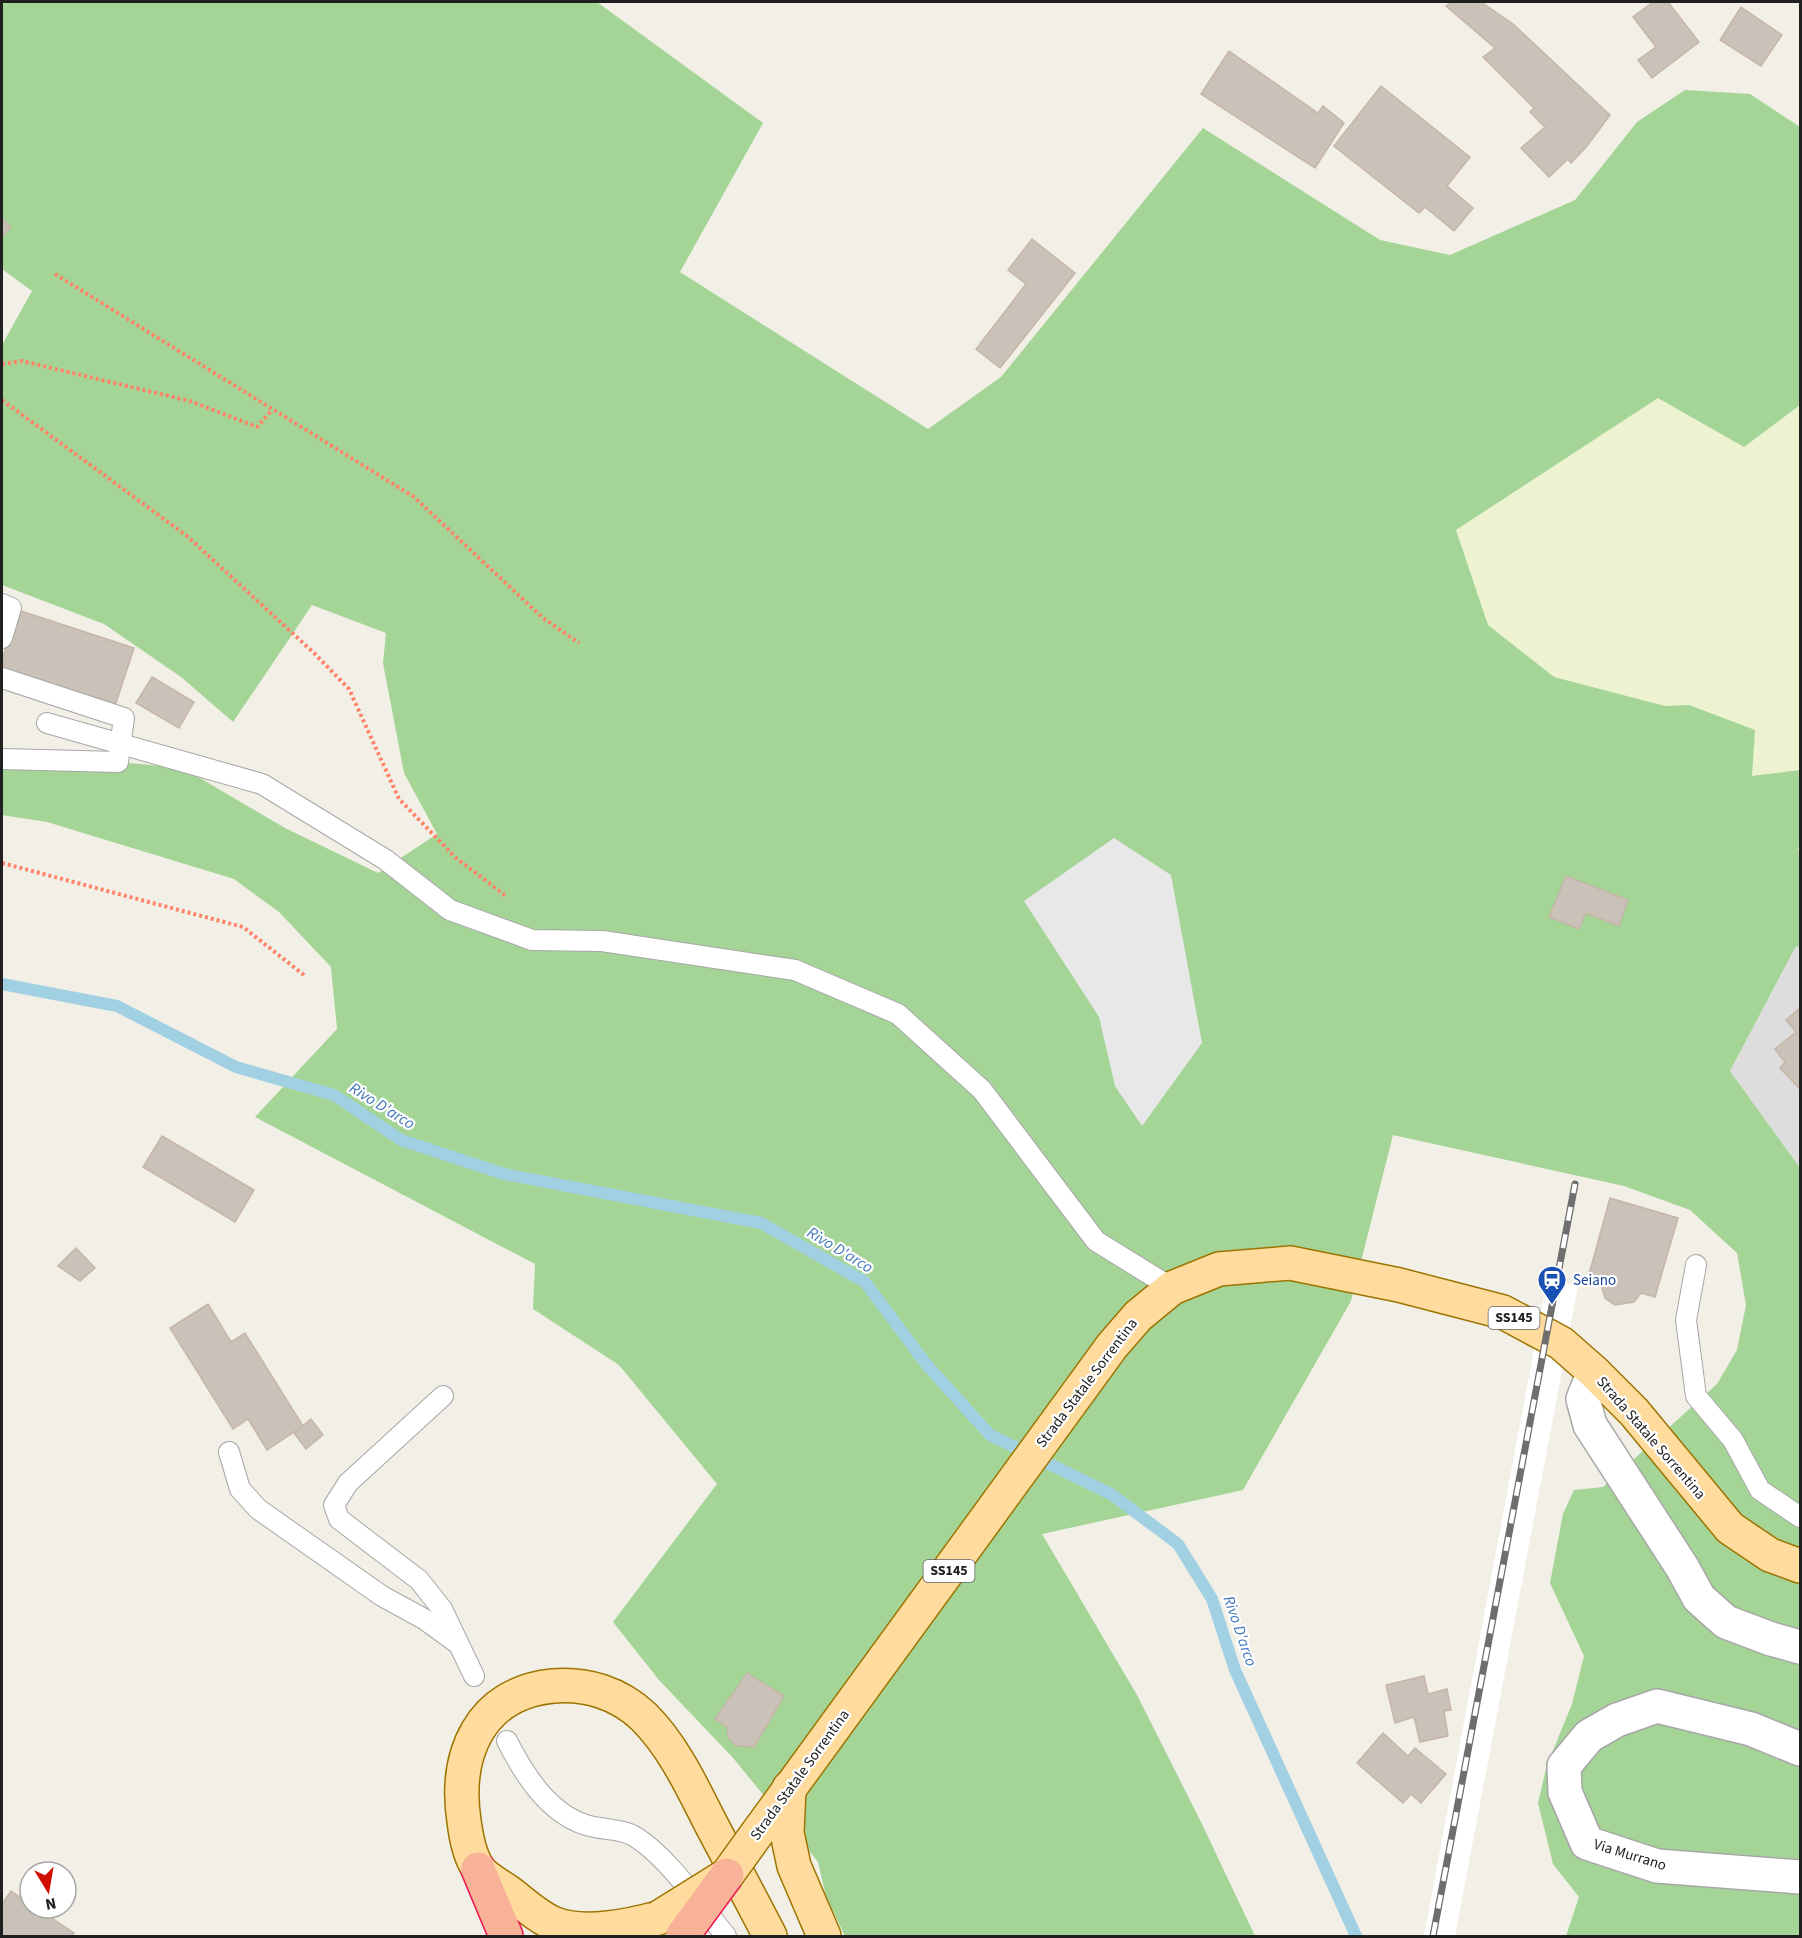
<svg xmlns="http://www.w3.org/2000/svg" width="1802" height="1938" viewBox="0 0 1802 1938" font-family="'Source Sans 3',sans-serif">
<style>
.residential{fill:#dedddd}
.farmland{fill:#edf2d0}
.forest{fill:#a4d597}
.parking{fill:#e8e8e8}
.pier{fill:#fff}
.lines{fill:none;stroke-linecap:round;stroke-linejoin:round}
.stream{stroke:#a2d0e3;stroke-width:12}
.building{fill:#cac1b8;stroke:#c5b6a7;stroke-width:1.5}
.service-casing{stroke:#a7a7a7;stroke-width:22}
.minor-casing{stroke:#a7a7a7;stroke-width:36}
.primary-casing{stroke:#9d7400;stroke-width:36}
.trunk-casing{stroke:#ed1650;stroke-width:36}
.path{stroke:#ff846a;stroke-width:4;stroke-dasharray:3 3;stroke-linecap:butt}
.service{stroke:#fff;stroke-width:20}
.minor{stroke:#fff;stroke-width:33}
.primary{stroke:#ffdc9e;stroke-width:33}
.trunk{stroke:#f8b298;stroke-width:33}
.rail-casing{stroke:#6e6e6e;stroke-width:7}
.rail{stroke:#fff;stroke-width:4.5;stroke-dasharray:14;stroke-linecap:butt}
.primary-bridge-casing{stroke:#9d7400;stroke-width:36;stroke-linecap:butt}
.trunk-bridge-casing{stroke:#ed1650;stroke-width:36;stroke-linecap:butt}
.primary-bridge{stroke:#ffdc9e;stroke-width:33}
.trunk-bridge{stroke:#f8b298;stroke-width:33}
.labels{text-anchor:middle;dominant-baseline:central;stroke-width:4.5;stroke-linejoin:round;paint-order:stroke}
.shield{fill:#fff;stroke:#636363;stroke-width:1.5}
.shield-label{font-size:14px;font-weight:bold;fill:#202020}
.transit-label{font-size:15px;fill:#164399;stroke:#fff;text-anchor:start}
.street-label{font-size:15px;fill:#202020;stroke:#fff}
.water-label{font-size:16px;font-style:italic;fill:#4276bb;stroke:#fff}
</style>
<rect width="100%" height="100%" fill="#f2efe6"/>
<!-- residential -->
<path class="residential" d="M1796,946l4,2v220l-70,-97z"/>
<!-- farmland -->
<path class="farmland" d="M1658,398l86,49 56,-42v365l-48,6 -63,-71 -24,1 -111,-29 -66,-51 -32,-97z"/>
<!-- forest -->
<path class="forest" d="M2,2h595l166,121 -83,149 248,157 73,-52 202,-249 177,112 70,15 125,-55 62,-78 48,-32 65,4 50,33v278l-56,42 -86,-49 -202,132 32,95 66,52 111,29 24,-1 66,25 -3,46 48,-6v71l-2,9 2,1v97l-4,-2 -66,125 70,97v768h-234l13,-39 -26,-33 -15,-61 9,-38 25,-61 12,-48 -34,-73 13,-69 11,-24 29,-3 114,-103 20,-34 9,-45 -9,-52 -47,-43 -66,-24 -231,-51 -42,166 -108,189 -201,44 95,161 64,127 54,114h-410l-19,-39 -8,-35 -84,-103 -75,-79 -46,-58 104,-138 -98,-119 -86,-56 2,-45 -280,-147 82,-88 -6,-62 -52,-55 -45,-33 -187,-57 -45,-7v-56l116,3 65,6 102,60 93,45 59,-39 -33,-61 -21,-110 3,-30 -74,-28 -79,117 -52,-45 -77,-53 -102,-39v-240l30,-54 -30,-22z"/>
<!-- parking -->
<path class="parking" d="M1114,838l57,37 31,168 -60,83 -27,-40 -16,-69 -75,-116z"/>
<!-- pier -->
<path class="pier" d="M1547,1280l31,6 -123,650h-31z"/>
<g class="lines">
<!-- stream -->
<path class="stream" d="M2,984l115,22 119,61 98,28 67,45 103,34 257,49 104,59 61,82 64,71 121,59 67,50 34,55 23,71 121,266"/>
</g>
<!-- building -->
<g class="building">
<path d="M1452,2h29l32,22 97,91 -23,31 -16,17 -3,-4 -19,18 -28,-29 24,-21 -15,-15 4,-4 -51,-51 12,-9 -49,-42z"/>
<path d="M1653,2h15l31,40 -47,36 -14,-18 18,-13 -23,-30z"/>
<path d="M1741,7l41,28 -21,31 -41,-26z"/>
<path d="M1229,51l89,62 5,-7 21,17 -29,45 -114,-74z"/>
<path d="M1381,86l89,71 -23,29 26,22 -19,23 -29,-24 -6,6 -85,-67z"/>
<path d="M2,218l9,9 -9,10z"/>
<path d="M1032,239l43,34 -75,95 -24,-19 50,-65 -18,-14z"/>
<path d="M18,610l116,38 -20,61 -112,-37v-12z"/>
<path d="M152,677l42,25 -15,26 -43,-25z"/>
<path d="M1566,876l62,24 -9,26 -33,-13 -7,16 -30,-12z"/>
<path d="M1800,1008v81l-20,-21 5,-6 -10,-13 21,-17 -10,-12z"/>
<path d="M162,1136l92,54 -19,32 -92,-55z"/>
<path d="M1610,1198l68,20 -23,79 -14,-4 -7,9 -19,3 -10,-7 -5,-16 -12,-4z"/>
<path d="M76,1248l19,20 -15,13 -22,-15z"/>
<path d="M208,1304l23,38 14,-9 58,93 -36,24 -19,-31 -15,10 -63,-101z"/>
<path d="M311,1419l12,16 -17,14 -12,-16z"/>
<path d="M747,1673l37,23 -30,51 -18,-1 -8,-9 -1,-10 -12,-8z"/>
<path d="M1424,1676l4,18 19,-5 4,21 -7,1 4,25 -28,6 -6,-25 -19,6 -9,-38z"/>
<path d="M1383,1733l25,23 7,-8 31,26 -25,29 -10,-9 -8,9 -46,-40z"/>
<path d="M11,1891l19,13v4h7l37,25 -3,3h-69v-32z"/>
</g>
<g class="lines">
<!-- service casing -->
<g class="service-casing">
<g id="service">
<path d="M2,604l9,4 -9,30"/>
<path d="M2,678l122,40 -6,44 -116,-3"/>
<path d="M47,723l215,61 124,76 64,50 82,30 70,1 193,29 103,44 84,76 114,151 76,47"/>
<path d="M1696,1265l-10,55 10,76 37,44 27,50 40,27"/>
<path d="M443,1396l-95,87 -14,22 5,14 80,61 23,29 32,67"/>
<path d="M229,1452l11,37 18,20 124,87 42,23 33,24"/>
<path d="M507,1741c17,33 40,70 76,83 15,6 35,4 49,11 33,18 70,72 94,101"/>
</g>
</g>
<!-- minor casing -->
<g class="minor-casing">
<g id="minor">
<path d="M1594,1372l-11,27 7,26 92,142 17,31 27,24 45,17 29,8"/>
<path d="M1800,1749l-49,-20 -94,-23 -40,14 -28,16 -25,30 1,26 22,51 70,23 143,11"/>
</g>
</g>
<!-- primary casing -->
<g class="primary-casing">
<g id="primary">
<path d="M789,1788l-2,45 7,33 30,70"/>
<path d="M758,1832l354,-486 26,-30 34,-28 47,-19 71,-6 109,22 104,27 58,31 33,29 40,40 96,116 40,27 30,11"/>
<path d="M658,1918c-29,8 -74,17 -103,6 -16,-6 -32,-21 -45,-31 -9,-7 -26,-15 -32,-25 -9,-13 -12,-32 -14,-47 -10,-67 16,-128 89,-135 33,-3 66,7 91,31 30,30 48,70 67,107 20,38 40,75 59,112"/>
</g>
</g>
<!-- trunk casing -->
<g class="trunk-casing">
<path id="trunk" d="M478,1869l28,67"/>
</g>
<!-- path -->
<g class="path">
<path d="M55,274l359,223 129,121 36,25"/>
<path d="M2,364l20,-3 168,40 67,26 15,-17"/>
<path d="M2,400l185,136 127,117 35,36 50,110 57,59 50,38"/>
<path d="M2,863l241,64 61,48"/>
</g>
<!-- service -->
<use href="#service" class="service"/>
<!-- minor -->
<use href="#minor" class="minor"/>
<!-- primary -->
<use href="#primary" class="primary"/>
<!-- trunk -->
<use href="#trunk" class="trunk"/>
<!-- rail casing -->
<g class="rail-casing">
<path id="rail" d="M1433,1936l142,-752"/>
</g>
<!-- rail -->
<use href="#rail" class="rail"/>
<!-- primary-bridge casing -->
<g class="primary-bridge-casing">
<path id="primary-bridge" d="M658,1918l69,-43 31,-43"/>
</g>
<!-- trunk-bridge casing -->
<g class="trunk-bridge-casing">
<path id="trunk-bridge" d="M683,1935l44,-60"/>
</g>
<!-- primary-bridge -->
<use href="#primary-bridge" class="primary-bridge"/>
<!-- trunk-bridge -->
<use href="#trunk-bridge" class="trunk-bridge"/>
</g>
<!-- icons -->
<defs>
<g id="station-pin" transform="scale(1.5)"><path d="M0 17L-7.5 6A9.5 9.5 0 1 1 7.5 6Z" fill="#1a4fb4" stroke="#fff"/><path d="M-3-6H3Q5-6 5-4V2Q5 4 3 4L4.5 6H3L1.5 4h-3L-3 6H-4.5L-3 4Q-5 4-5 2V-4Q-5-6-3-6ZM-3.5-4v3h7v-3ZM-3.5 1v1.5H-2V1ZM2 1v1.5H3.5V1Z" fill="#fff"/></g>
</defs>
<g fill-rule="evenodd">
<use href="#station-pin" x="1552" y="1280"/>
</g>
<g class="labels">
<!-- shield labels -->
<g class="shield">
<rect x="1488.5" y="1307" width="51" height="22" rx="4.5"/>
<rect x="923.5" y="1560" width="51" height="22" rx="4.5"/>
</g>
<g class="shield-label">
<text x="1514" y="1318">SS145</text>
<text x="949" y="1571">SS145</text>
</g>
<!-- transit labels -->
<g class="transit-label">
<text x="1573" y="1280">Seiano</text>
</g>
<!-- street labels -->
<g class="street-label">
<text transform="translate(1087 1383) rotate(-53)">Strada Statale Sorrentina</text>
<text transform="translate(1651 1438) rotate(49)">Strada Statale Sorrentina</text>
<text transform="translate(800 1775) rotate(-54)">Strada Statale Sorrentina</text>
<text transform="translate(1630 1855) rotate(17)">Via Murrano</text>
</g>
<!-- water labels -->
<g class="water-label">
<text transform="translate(382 1106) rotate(32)">Rivo D'arco</text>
<text transform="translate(840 1250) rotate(31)">Rivo D'arco</text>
<text transform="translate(1240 1631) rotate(71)">Rivo D'arco</text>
</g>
</g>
<!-- border -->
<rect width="1802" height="1938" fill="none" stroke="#202020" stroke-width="6"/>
<!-- north arrow -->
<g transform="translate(48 1890) rotate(169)"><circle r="28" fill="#ffffff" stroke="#a6a6a6" stroke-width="1.5"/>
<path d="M0-4.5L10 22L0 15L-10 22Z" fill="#d10f00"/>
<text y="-9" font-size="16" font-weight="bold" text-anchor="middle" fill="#202020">N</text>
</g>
</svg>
